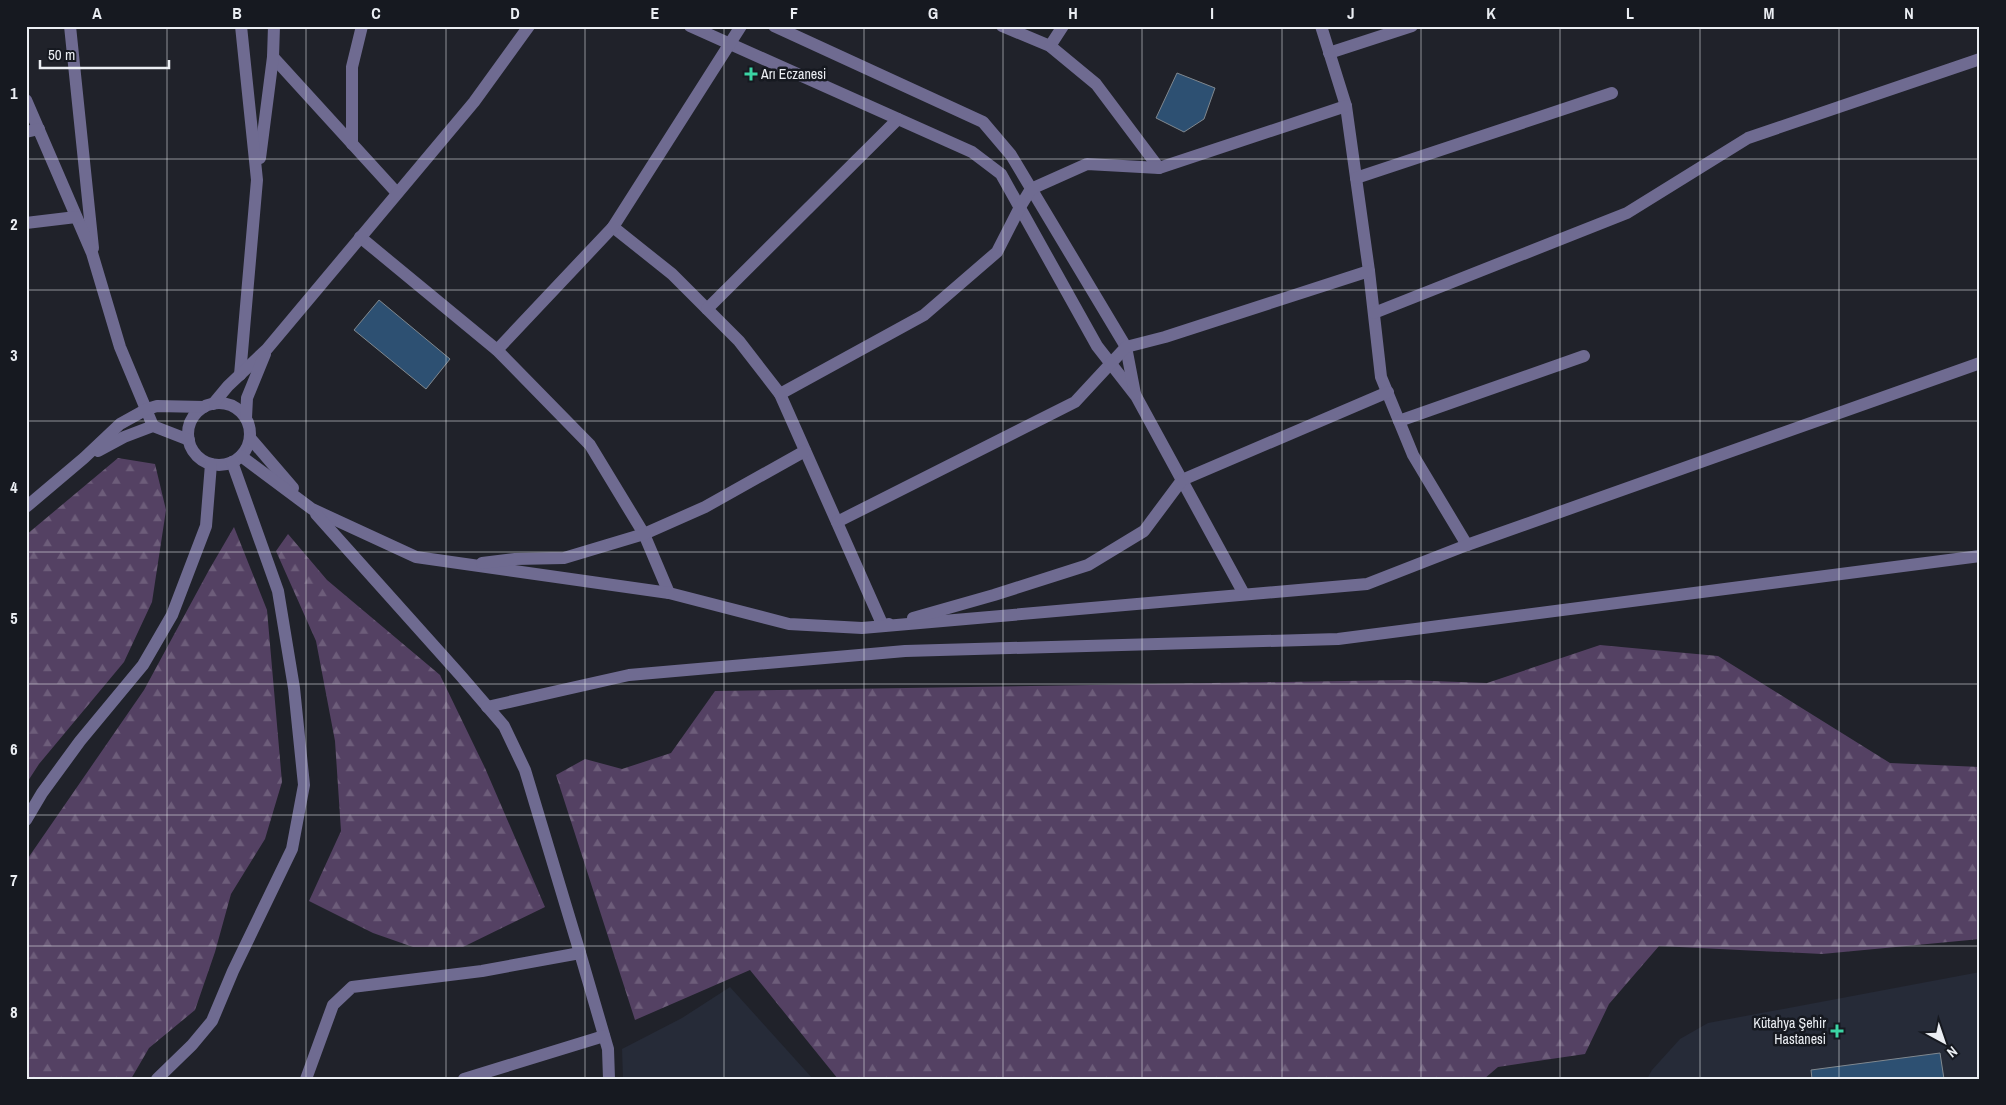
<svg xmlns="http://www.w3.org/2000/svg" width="2006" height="1105" viewBox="0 0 2006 1105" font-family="'Archivo Narrow',sans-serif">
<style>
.built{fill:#262b38}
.forest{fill:url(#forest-firs)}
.building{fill:#2d5072;stroke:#80888f}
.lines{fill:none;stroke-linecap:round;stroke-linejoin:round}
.minor{stroke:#6f6b91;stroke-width:12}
.grid{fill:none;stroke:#ebeef3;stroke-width:1;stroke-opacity:0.55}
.poi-dot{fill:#3bd4a4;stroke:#161920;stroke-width:2}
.labels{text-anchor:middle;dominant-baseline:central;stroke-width:5;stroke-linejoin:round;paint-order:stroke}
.poi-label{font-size:14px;fill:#ebeef3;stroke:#161920;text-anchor:start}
.neatline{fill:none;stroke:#ebeef3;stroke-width:2}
.grid-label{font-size:16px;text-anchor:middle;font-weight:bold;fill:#ebeef3}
</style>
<defs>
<pattern id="forest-firs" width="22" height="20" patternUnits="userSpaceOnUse" patternTransform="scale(1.25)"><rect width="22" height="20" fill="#544163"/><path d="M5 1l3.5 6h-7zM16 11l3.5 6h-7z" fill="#6d5d7a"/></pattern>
</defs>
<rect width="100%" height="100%" fill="#20222a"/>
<!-- built -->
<g class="built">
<path d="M1980,972v107h-333l5,-9 28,-31 28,-16z"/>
<path d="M730,987l83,92h-190l-1,-30 60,-31z"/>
</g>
<!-- forest -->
<g class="forest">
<path d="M118,458l37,6 11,46 -14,92 -28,60 -85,102 -13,20v-249z"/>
<path d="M234,527l33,83 15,172 -17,57 -34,55 -16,58 -20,58 -46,38 -18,31h-105v-218l118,-171 65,-120z"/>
<path d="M288,534l39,46 113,95 45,93 60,139 -82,40h-50l-40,-14 -64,-32 32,-70 -6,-90 -19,-100 -40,-90z"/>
<path d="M1600,645l118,11 172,107 90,4v172l-158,15 -163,-8 -50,58 -24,50 -87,13 -14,12h-646l-88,-109 -115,50 -79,-245 29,-16 37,10 49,-16 44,-62 690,-11 82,3z"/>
</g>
<!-- building -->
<g class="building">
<path d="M1177,73l38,15 -11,31 -20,13 -28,-14z"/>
<path d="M379,300l71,59 -24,30 -72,-59z"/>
<path d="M1940,1053l4,26h-132l-1,-9z"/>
</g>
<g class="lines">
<!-- minor -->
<g class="minor">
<path d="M70,26l23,222"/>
<path d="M690,26l282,126 29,22 96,172 39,50 108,198"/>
<path d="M774,26l209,96 28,33 115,192 9,47"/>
<path d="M1002,26l48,20 46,38 63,84"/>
<path d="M1321,26l25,80 23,165 12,106 32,78 54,90"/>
<path d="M1050,46l13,-20"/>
<path d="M1329,53l83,-27"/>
<path d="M273,57l124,136"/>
<path d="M26,100l66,153 28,94 33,79"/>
<path d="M26,132l13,-3"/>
<path d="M352,144v-77l10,-41"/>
<path d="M260,158l13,-101 1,-31"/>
<path d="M1356,178l256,-85"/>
<path d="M26,223l50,-6"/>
<path d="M613,227l59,47 67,67 41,53 103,232 6,-2"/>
<path d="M360,237l137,113 93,95 54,89 25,59"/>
<path d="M707,309l191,-190"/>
<path d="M1374,313l253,-100 121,-75 232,-79"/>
<path d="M497,350l116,-123 128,-201"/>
<path d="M240,375l17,-195 -16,-154"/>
<path d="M780,394l144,-79 73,-63 23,-45 11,-18 56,-25 72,4 187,-62"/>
<circle cx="219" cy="434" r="31"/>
<path d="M213,404l15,-18 39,-37 207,-247 55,-76"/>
<path d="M246,418l1,-20 18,-44"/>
<path d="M1399,421l185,-65"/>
<path d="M250,438l43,50"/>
<path d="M98,451l26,-14 29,-11 36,14"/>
<path d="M241,456l71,53 104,48 253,36 120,31 73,4 505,-44 100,-39 513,-182"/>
<path d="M26,507l58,-49 36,-34 27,-15 10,-3 47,1"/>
<path d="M316,514l145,162 43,50 21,44 55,183 28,96 1,30"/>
<path d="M837,522l238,-120 51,-55 39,-10 204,-66"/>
<path d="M482,563l33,-4 49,-1 80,-24 61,-27 100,-56"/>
<path d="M913,618l81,-23 94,-30 56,-34 38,-51 206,-88"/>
<path d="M487,707l142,-32 276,-24 433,-12 642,-83"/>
<path d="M26,820l16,-27 38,-52 63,-76 29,-50 34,-89 5,-62"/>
<path d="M157,1079l35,-34 20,-24 21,-50 59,-122 12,-64 -10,-97 -16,-97 -46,-129"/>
<path d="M306,1079l27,-74 19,-18 130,-16 98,-18"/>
<path d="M464,1079l140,-43"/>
</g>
</g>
<!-- grid -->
<path class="grid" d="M167,26v1053M306,26v1053M446,26v1053M585,26v1053M724,26v1053M864,26v1053M1003,26v1053M1142,26v1053M1282,26v1053M1421,26v1053M1560,26v1053M1700,26v1053M1839,26v1053M26,159h1954M26,290h1954M26,421h1954M26,552h1954M26,684h1954M26,815h1954M26,946h1954"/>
<!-- markers -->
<g class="poi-dot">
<path d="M748.5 66.5h5v5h5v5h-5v5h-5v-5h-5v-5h5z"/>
<path d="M1834.5 1023.5h5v5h5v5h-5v5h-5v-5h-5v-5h5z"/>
</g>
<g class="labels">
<!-- poi labels -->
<g class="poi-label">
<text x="761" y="74">Arı Eczanesi</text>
<text x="1826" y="1023" text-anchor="end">Kütahya Şehir<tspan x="1826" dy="16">Hastanesi</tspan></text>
</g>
</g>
<!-- border -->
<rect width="2006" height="1105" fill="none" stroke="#161920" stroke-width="55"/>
<!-- north arrow -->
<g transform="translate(1944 1042) rotate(140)" stroke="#161920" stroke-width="4" paint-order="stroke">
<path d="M0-4L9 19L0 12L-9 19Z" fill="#ebeef3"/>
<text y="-8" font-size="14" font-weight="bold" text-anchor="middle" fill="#ebeef3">N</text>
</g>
<!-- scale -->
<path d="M40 60v8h129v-8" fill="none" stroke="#ebeef3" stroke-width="2.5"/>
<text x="48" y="60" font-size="15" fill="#ebeef3" stroke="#161920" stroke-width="4" paint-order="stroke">50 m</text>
<rect x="28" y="28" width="1950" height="1050" class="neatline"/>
<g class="grid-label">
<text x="97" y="19">A</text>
<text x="237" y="19">B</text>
<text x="376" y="19">C</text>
<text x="515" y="19">D</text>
<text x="655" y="19">E</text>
<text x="794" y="19">F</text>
<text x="933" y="19">G</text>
<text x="1073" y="19">H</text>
<text x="1212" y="19">I</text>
<text x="1351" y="19">J</text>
<text x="1491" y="19">K</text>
<text x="1630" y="19">L</text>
<text x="1769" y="19">M</text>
<text x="1909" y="19">N</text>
<text x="14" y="99">1</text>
<text x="14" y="230">2</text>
<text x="14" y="361">3</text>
<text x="14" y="493">4</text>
<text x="14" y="624">5</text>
<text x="14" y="755">6</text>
<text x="14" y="886">7</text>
<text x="14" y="1018">8</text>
</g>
</svg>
